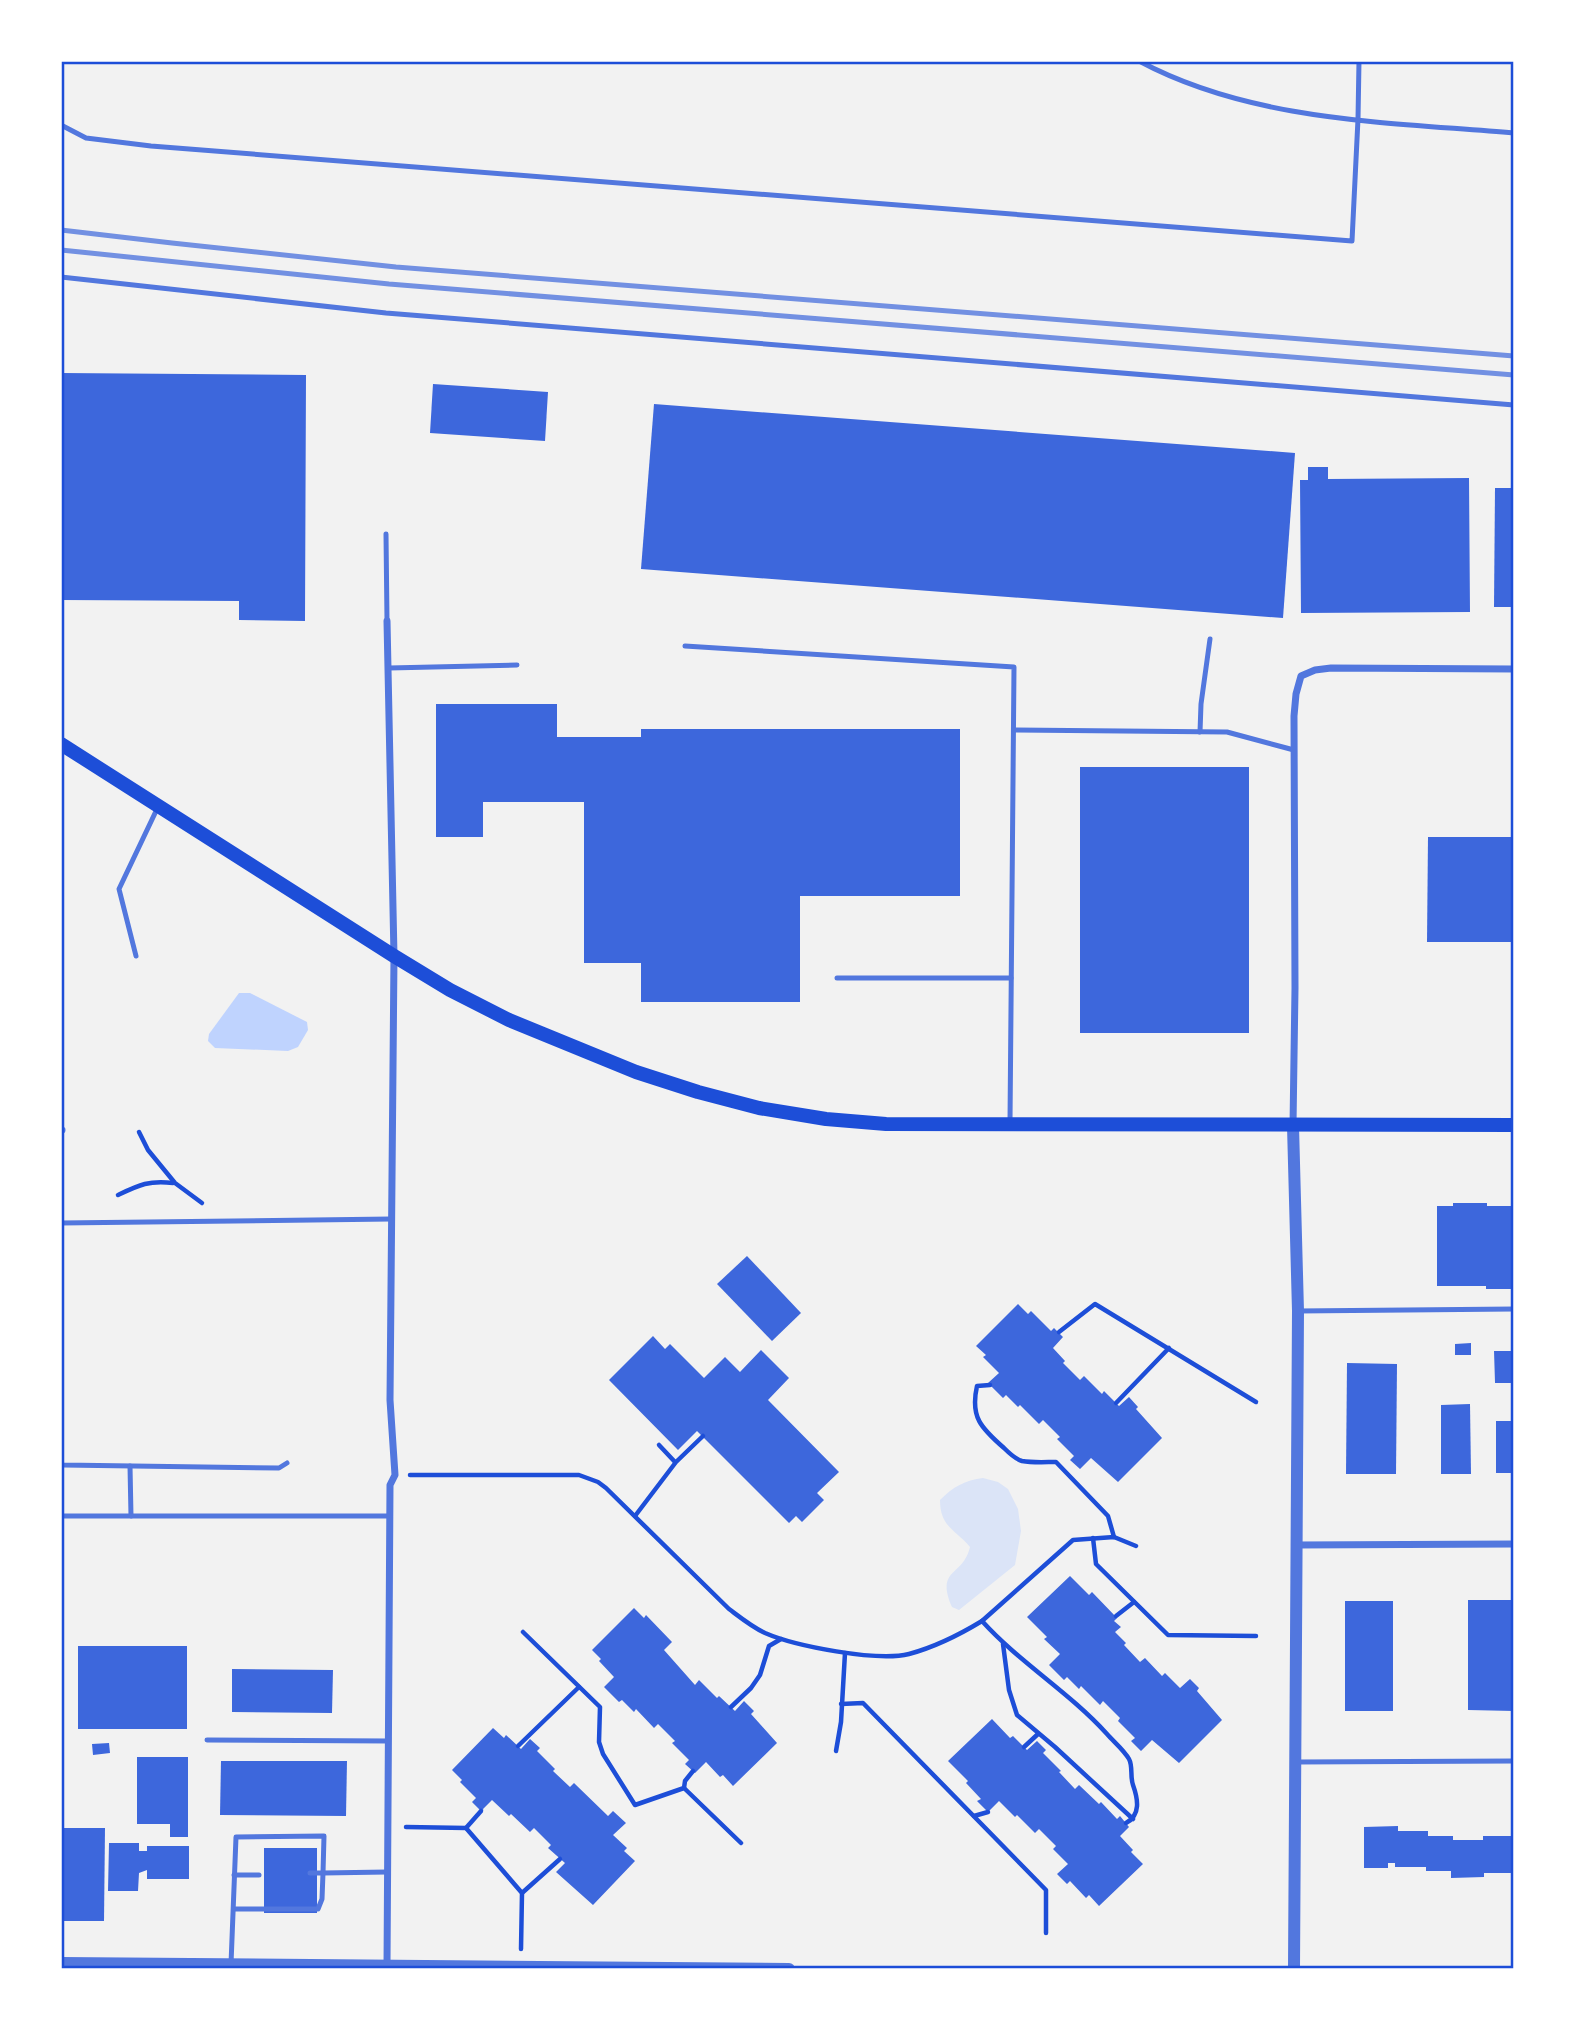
<svg xmlns="http://www.w3.org/2000/svg" width="1575" height="2030" viewBox="0 0 1575 2030" font-family="'Roboto Condensed',sans-serif">
<style>
.green{fill:#dbe4f7}
.water{fill:#bfd3fe}
.building{fill:#3d67dc}
.lines{fill:none;stroke-linecap:round;stroke-linejoin:round}
.path{stroke:#1d4ed8;stroke-width:4.5}
.service{stroke:#5277de;stroke-width:5}
.minor{stroke:#5277de;stroke-width:7}
.tertiary{stroke:#5277de;stroke-width:12}
.secondary{stroke:#1d4ed8;stroke-width:14}
.rail{stroke:#7290e2;stroke-width:5}
.neatline{fill:none;stroke:#1d4ed8;stroke-width:2.5}
</style>
<rect width="100%" height="100%" fill="#f2f2f2"/>
<!-- green -->
<path class="green" d="M983,1478l15,4 10,7 10,20 3,22 -6,34 -56,45 -7,-3c-17,-39 11,-30 18,-60 -15,-18 -30,-20 -30,-47 13,-13 25,-20 43,-22z"/>
<!-- water -->
<path class="water" d="M239,993h11l57,29 1,8 -10,17 -10,4 -73,-3 -7,-7 1,-7z"/>
<!-- building -->
<g class="building">
<path d="M61,373l245,2 -1,246 -66,-1v-19l-178,-1z"/>
<path d="M433,384l115,8 -3,49 -115,-8z"/>
<path d="M654,404l641,49 -12,165 -642,-49z"/>
<path d="M1308,467h20v12l141,-1 1,134 -169,1 -1,-133h8z"/>
<path d="M1495,488h19v119h-20z"/>
<path d="M436,704h121v33h84v-8h319v167h-160v106h-159v-39h-57v-161h-101v35h-47z"/>
<rect x="1080" y="767" width="169" height="266"/>
<path d="M1428,837h86v105h-87z"/>
<path d="M1453,1203h34v3h27v83h-28v-3h-49v-80h16z"/>
<path d="M747,1256l54,57 -29,28 -55,-57z"/>
<path d="M1018,1304l10,10 3,-3 20,20 3,-3 9,9 -10,11 12,13 -2,2 17,17 4,-4 18,18 2,-3 15,15 10,-9 9,10 -2,2 26,29 -44,44 -27,-24 -11,11 -10,-9 4,-4 -17,-17 3,-2 -17,-17 -4,4 -19,-19 -2,2 -12,-12 -3,3 -15,-15 11,-10 -16,-16 3,-2 -10,-9z"/>
<path d="M653,1336l12,13 5,-5 34,34 21,-21 15,15 21,-22 28,28 -21,22 71,72 -22,21 7,7 -22,22 -6,-6 -7,7 -92,-92 -19,19 -69,-70z"/>
<path d="M1471,1343v12h-16v-11z"/>
<path d="M1494,1351h20v32h-19z"/>
<path d="M1347,1363l50,1 -1,110h-50z"/>
<path d="M1470,1404l1,70h-30v-69z"/>
<rect x="1496" y="1421" width="18" height="52"/>
<path d="M1070,1576l19,19 3,-3 25,26 -3,3 7,6 -6,5 11,11 -2,2 16,17 5,-4 17,18 3,-3 15,15 10,-9 9,9 -2,3 25,29 -43,43 -27,-23 -11,11 -10,-10 4,-3 -17,-17 2,-3 -17,-17 -3,4 -19,-19 -2,3 -12,-12 -3,3 -15,-15 11,-11 -16,-15 3,-2 -20,-20z"/>
<path d="M1468,1600h46v111l-46,-1z"/>
<rect x="1345" y="1601" width="48" height="110"/>
<path d="M634,1608l10,10 2,-3 26,27 -8,8 31,35 4,-5 18,18 2,-2 16,15 9,-10 10,10 -3,3 26,29 -44,43 -10,-11 -3,2 -14,-15 -11,11 -10,-9 4,-4 -17,-17 3,-2 -17,-17 -4,4 -18,-19 -2,3 -12,-12 -3,2 -15,-15 10,-10 -15,-16 2,-2 -9,-9z"/>
<rect x="78" y="1646" width="109" height="83"/>
<path d="M232,1669l101,1 -1,43 -100,-1z"/>
<path d="M992,1719l18,19 3,-2 14,14 10,-9 9,9 -3,3 18,18 -2,1 16,17 4,-4 20,19 2,-2 16,17 3,-3 9,11 -9,9 13,14 -2,2 12,12 -44,42 -10,-11 -3,3 -16,-17 -3,3 -10,-10 11,-10 -15,-15 3,-3 -17,-17 -4,4 -18,-18 -2,2 -16,-16 -11,11 -11,-11 4,-2 -15,-16 2,-2 -20,-20z"/>
<path d="M493,1728l11,10 2,-3 15,14 9,-10 10,9 -3,3 18,18 -2,2 17,16 4,-4 34,33 5,-5 13,12 -13,12 14,13 -3,3 11,10 -42,44 -37,-33 9,-9 -17,-15 3,-3 -17,-17 -4,4 -19,-18 -2,2 -17,-16 -11,11 -9,-9 4,-4 -16,-16 2,-2 -10,-10z"/>
<path d="M109,1743l1,10 -17,2 -1,-11z"/>
<path d="M137,1757h51v80h-18v-13h-33z"/>
<path d="M221,1761h126l-1,55 -126,-1z"/>
<path d="M1398,1826v5h30v5h25v4h30v-4h31v37h-30v4l-33,1v-7h-25v-4h-31v-4h-7v5h-24v-41z"/>
<path d="M64,1828h41l-1,93h-40z"/>
<path d="M109,1843h30v8h8v-5h42v33h-42v-9l-8,3 -1,18h-30z"/>
<rect x="264" y="1848" width="53" height="65"/>
</g>
<g class="lines">
<!-- path -->
<g class="path">
<path d="M139,1132l9,18 27,33 27,20"/>
<path d="M118,1195c21,-10 31,-15 55,-12"/>
<path d="M1059,1332l36,-28 161,98"/>
<path d="M990,1385l-13,1c-7,31 4,42 27,62 5,5 11,11 18,13 11,2 24,1 34,1l52,54 6,21"/>
<path d="M1116,1403l53,-55"/>
<path d="M659,1445l16,17"/>
<path d="M410,1475h169l19,7 8,6 123,121c12,9 23,18 36,24 30,13 112,29 144,21 26,-7 50,-19 73,-33l91,-81 41,-3 22,9"/>
<path d="M635,1516l41,-54 27,-26"/>
<path d="M1093,1538l3,26 72,71 88,1"/>
<path d="M1116,1616l18,-14"/>
<path d="M982,1621c38,42 87,71 125,113 7,8 17,16 22,25 4,7 1,18 4,26 5,14 8,30 -7,38"/>
<path d="M523,1632l77,75 -1,35 4,12 32,51 49,-17 57,55"/>
<path d="M1003,1644l6,46 8,25 38,32 78,72"/>
<path d="M841,1704l22,-1 183,187v43"/>
<path d="M731,1707l20,-19 9,-13 9,-29 12,-7"/>
<path d="M518,1746l61,-59"/>
<path d="M1024,1747l14,-13"/>
<path d="M836,1751l5,-29 4,-69"/>
<path d="M684,1788l1,-7 8,-10"/>
<path d="M974,1816l14,-4"/>
<path d="M406,1827l60,1 56,65 -1,56"/>
<path d="M466,1828l15,-17"/>
<path d="M522,1893l38,-34"/>
</g>
<!-- service -->
<g class="service">
<path d="M1139,61c114,61 250,61 375,72"/>
<path d="M61,125l25,13 65,8 1201,95 6,-122 1,-58"/>
<path d="M61,277l325,36 1128,92"/>
<path d="M386,534l1,87"/>
<path d="M685,646l329,21 -4,455"/>
<path d="M389,668l128,-3"/>
<path d="M1014,730l213,2 67,18"/>
<path d="M1200,732l1,-28 9,-65"/>
<path d="M136,956l-17,-67 38,-80"/>
<path d="M837,978h174"/>
<path d="M61,1223l330,-4"/>
<path d="M1298,1311l216,-2"/>
<path d="M61,1463l2,2 216,3 8,-5"/>
<path d="M130,1466l1,50"/>
<path d="M61,1516h329"/>
<path d="M207,1740l181,1"/>
<path d="M1297,1762l217,-1"/>
<path d="M234,1875h25"/>
<path d="M234,1909h84l4,-10 1,-26h-13"/>
<path d="M231,1964l5,-127 88,-1 -1,37 64,-1"/>
</g>
<!-- minor -->
<g class="minor">
<path d="M1293,1126l2,-138 -1,-272 2,-22 5,-18 14,-6 16,-2 183,1"/>
<path d="M61,1130h1"/>
<path d="M1297,1545l217,-1"/>
<path d="M387,1966l3,-481 5,-10 -5,-75 4,-444 -7,-335"/>
</g>
<!-- tertiary -->
<g class="tertiary">
<path d="M1293,1126l5,185 -4,658"/>
<path d="M61,1963l728,6"/>
</g>
<!-- secondary -->
<path class="secondary" d="M61,744l333,212 56,34 59,30 127,52 62,20 61,16 67,11 60,5 628,1"/>
<!-- rail -->
<g class="rail">
<path d="M61,230l111,13 224,24 1118,89"/>
<path d="M61,250l328,34 1125,91"/>
</g>
</g>
<!-- border -->
<rect width="1575" height="2030" fill="none" stroke="#ffffff" stroke-width="126"/>
<rect x="63" y="63" width="1449" height="1904" class="neatline"/>
</svg>
